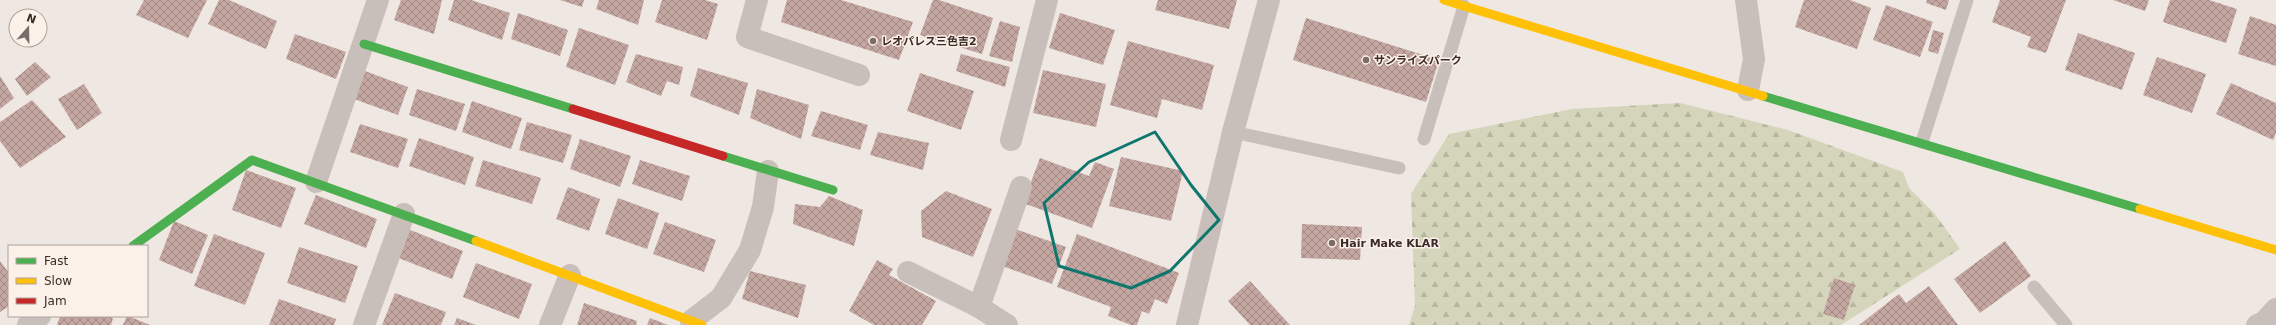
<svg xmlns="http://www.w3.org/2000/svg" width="2276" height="325" viewBox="0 0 2276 325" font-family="'DejaVu Sans','Noto Sans JP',sans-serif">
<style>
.forest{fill:url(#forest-firs)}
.building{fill:url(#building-cross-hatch)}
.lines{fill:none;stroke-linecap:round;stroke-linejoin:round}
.lane{stroke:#c9bfba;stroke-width:13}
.street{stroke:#c9bfba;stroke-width:22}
.fast{stroke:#4caf50;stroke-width:9}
.slow{stroke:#ffc107;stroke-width:9}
.jam{stroke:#c62828;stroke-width:9}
.marked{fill:none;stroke:#0f766e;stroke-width:3;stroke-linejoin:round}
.poi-dot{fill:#796d69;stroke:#fcf1e9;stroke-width:1.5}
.labels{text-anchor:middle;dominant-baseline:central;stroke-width:3;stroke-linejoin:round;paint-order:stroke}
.poi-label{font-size:11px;font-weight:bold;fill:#3a2b28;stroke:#fcf1e9;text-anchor:start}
</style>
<defs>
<pattern id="forest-firs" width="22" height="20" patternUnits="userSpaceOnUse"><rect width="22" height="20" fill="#d4d5ba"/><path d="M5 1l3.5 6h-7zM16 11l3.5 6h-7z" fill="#b7b7a0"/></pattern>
<pattern id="building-cross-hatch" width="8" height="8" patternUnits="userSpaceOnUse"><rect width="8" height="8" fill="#c5a7a2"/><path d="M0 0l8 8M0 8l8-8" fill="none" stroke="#a18884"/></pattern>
</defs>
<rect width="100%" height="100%" fill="#efe7e2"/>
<!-- forest -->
<path class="forest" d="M1680,103l108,27 115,42 6,16 26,26 25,35 -119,76h-432l6,-19 -4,-112 38,-60 123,-25z"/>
<!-- building -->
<g class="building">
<path d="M144,0h63l-19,38 -52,-23z"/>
<path d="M219,0h10l48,21 -11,28 -58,-25z"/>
<path d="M401,0h41l-8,34 -40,-14z"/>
<path d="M454,0h17l39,13 -8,27 -54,-20z"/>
<path d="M560,0h24l-2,7z"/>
<path d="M599,0h45l-6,25 -42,-16z"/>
<path d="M662,0h43l13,4 -11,36 -52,-18z"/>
<path d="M787,0h54l72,22 -14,38 -118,-38z"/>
<path d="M933,0h6l54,18 -11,36 -62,-19z"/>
<path d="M1158,0h79l-8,29 -74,-19z"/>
<path d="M1804,0h46l21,8 -14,41 -62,-22z"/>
<path d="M1927,0h22l-3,10 -20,-7z"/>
<path d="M2000,0h66l-20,53 -19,-6 4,-10 -39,-15z"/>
<path d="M2113,0h36l-4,11z"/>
<path d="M2170,0h39l28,9 -11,34 -63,-21z"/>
<path d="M1886,5l47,17 -13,35 -47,-17z"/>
<path d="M518,13l50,17 -8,26 -49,-17z"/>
<path d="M1060,13l55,17 -12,35 -54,-17z"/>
<path d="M2250,16l26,9v41l-38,-12z"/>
<path d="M1306,18l133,42 -13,42 -133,-42z"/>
<path d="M1000,21l20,6 -8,35 -23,-6z"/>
<path d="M579,28l50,17 -14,40 -49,-18z"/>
<path d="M1933,30l11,3 -6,21 -10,-3z"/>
<path d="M2078,33l57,20 -13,37 -57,-20z"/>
<path d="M295,34l51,18 -10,27 -50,-20z"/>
<path d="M1128,41l86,24 -12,45 -40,-11 -5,19 -47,-13z"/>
<path d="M636,54l47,13 -4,18 -12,-4 -6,15 -35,-14z"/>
<path d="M961,54l49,13 -5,20 -49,-16z"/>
<path d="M2157,57l49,17 -14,39 -49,-18z"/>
<path d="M35,62l16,15 -24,19 -12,-17z"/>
<path d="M698,68l50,15 -9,32 -49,-19z"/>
<path d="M1043,70l63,14 -10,43 -63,-14z"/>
<path d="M365,71l43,16 -10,28 -44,-16z"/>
<path d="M920,73l54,18 -13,39 -54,-19z"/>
<path d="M0,76l14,22 -14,11z"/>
<path d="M2231,83l45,20v30l-3,7 -57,-26z"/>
<path d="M84,84l18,29 -25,17 -19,-31z"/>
<path d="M417,89l48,15 -9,27 -47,-16z"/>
<path d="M757,89l52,16 -8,34 -51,-21z"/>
<path d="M32,100l34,37 -46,31 -20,-27v-19z"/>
<path d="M472,101l50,17 -11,31 -49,-17z"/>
<path d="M821,111l47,14 -8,25 -49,-14z"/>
<path d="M527,122l45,13 -9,28 -44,-13z"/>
<path d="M360,124l48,15 -10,29 -48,-16z"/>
<path d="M878,132l51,11 -6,27 -53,-15z"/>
<path d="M419,138l55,19 -9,28 -56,-19z"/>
<path d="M580,139l51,17 -11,31 -50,-18z"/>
<path d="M1121,157l62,14 -12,50 -62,-15z"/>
<path d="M1040,158l49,18 6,-14 19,7 -22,59 -69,-25z"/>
<path d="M483,160l58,18 -9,26 -57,-18z"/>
<path d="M640,160l50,16 -8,25 -50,-17z"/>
<path d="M246,170l50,18 -15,40 -49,-18z"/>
<path d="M568,187l32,12 -11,32 -33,-12z"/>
<path d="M946,191l46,18 -19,48 -51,-20 -1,-26z"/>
<path d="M316,195l61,24 -11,29 -62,-24z"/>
<path d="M829,196l34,14 -9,36 -61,-22 2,-20 25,3z"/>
<path d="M618,198l41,15 -12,36 -42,-15z"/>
<path d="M174,221l34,14 -16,39 -33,-14z"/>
<path d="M665,222l51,18 -12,32 -51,-18z"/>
<path d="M1302,224l60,3 -2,33 -59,-2z"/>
<path d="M408,229l55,22 -11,28 -56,-22z"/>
<path d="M1015,229l51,18 -14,37 -50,-18z"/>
<path d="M214,234l51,19 -20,52 -51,-19z"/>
<path d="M1077,234l102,39 -12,31 -12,-5 -6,15 -7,-3 -5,14h-6l-23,-9 3,-9 -54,-20z"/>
<path d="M2005,241l26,35 -51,37 -26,-34z"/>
<path d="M299,247l59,19 -13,37 -58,-20z"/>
<path d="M877,260l16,9 -4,6 47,26 -14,24h-48l-25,-14z"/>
<path d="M0,261l9,12v33l-9,6z"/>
<path d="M476,263l56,21 -13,35 -56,-22z"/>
<path d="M750,271l56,14 -8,33 -56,-19z"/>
<path d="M1834,278l21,7 -11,35 -21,-6z"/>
<path d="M1250,281l40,44h-40l-22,-24z"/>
<path d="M1929,286l29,39h-99l40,-31 7,9z"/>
<path d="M395,293l51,19 -5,13h-59z"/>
<path d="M279,299l57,20 -2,6h-65z"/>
<path d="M584,303l53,18 -1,4h-59z"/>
<path d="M60,316h48l5,2 -2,7h-54z"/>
<path d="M127,316h1l22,9h-27z"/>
<path d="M457,318l19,7h-22z"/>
<path d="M650,318l18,7h-21z"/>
</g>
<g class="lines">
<!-- lane -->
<g class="lane">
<path d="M1233,132l166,36"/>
<path d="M1424,139l40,-133"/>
<path d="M1922,142l45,-142"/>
<path d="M2034,287l32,38"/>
</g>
<!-- street -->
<g class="street">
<path d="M757,0l-10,37 112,38"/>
<path d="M1746,0l8,59 -6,31"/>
<path d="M1011,140l36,-140"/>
<path d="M316,182l62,-182"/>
<path d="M908,272l71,35 28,18"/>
<path d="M979,307l42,-120"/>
<path d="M691,321l30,-23 29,-48 13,-43 5,-36"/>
<path d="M28,325l12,-9"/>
<path d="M364,325l40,-111"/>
<path d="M550,325l20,-50"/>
<path d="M1187,325l46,-193 36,-132"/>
<path d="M2257,325l7,-3 12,-13"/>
</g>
<!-- fast -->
<g class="fast">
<path d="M364,44l209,65"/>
<path d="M1763,96l377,113"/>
<path d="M723,156l110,34"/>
<path d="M133,246l119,-86 224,81"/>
</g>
<!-- slow -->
<g class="slow">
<path d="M1444,0l319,96"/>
<path d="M2140,209l136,41"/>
<path d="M476,241l226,84"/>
</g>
<!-- jam -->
<path class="jam" d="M573,109l150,47"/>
</g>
<!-- marked area -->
<path class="marked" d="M1155,132l36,53 28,35 -49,51 -39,17 -72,-22 -15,-63 45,-41z"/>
<!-- markers -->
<g class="poi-dot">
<circle cx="873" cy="41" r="4"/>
<circle cx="1366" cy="60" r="4"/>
<circle cx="1332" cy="243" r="4"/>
</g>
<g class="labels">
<!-- poi labels -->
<g class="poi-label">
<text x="881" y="41">レオパレス三色吉2</text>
<text x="1374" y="60">サンライズパーク</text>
<text x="1340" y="243">Hair Make KLAR</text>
</g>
</g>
<!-- legend -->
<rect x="8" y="245" width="140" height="72" fill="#fcf1e9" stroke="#aea29c"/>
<rect x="16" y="258" width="20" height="6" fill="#4caf50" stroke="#aea29c"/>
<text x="44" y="265" font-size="12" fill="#3a2b28">Fast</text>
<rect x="16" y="278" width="20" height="6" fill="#ffc107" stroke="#aea29c"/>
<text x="44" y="285" font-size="12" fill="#3a2b28">Slow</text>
<rect x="16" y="298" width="20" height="6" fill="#c62828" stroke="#aea29c"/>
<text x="44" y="305" font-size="12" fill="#3a2b28">Jam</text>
<!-- north arrow -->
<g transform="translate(28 28) rotate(20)"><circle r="19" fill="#fcf1e9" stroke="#aea29c"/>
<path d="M0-3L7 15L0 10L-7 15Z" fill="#796d69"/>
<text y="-6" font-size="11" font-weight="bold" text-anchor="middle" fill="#3a2b28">N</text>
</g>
</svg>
